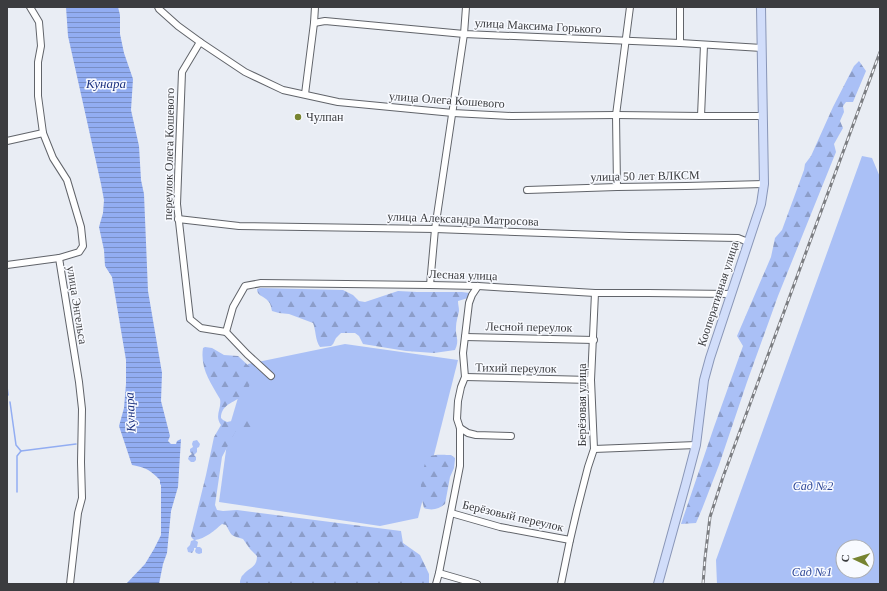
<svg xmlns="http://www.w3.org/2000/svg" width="887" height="591" viewBox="0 0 887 591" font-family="'Times New Roman',serif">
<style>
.green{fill:#aac0f6;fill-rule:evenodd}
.forest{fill:url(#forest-firs)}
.water{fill:url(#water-rules)}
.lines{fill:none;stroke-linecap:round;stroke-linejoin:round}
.stream{stroke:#92adf2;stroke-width:1.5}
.minor-casing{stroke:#61646a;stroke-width:8}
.major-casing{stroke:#8996b7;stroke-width:10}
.minor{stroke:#fff;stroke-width:6}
.major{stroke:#d1ddfa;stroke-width:8}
.rail-casing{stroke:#7c7e82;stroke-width:3}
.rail{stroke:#f8faff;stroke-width:1.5;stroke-dasharray:4.5;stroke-linecap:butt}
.poi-dot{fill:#778431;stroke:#f8faff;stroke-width:1.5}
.labels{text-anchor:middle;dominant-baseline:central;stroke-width:3;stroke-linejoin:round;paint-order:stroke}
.street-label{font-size:12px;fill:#3b3c3f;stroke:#f8faff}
.poi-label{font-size:12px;fill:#3b3c3f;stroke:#f8faff;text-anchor:start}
.park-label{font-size:12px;font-style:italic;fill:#2e4797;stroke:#f8faff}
.water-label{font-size:13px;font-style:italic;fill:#1c3280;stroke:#f8faff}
</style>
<defs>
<pattern id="forest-firs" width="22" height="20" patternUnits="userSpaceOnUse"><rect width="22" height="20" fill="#aac0f6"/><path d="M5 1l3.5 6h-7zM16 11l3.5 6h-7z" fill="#8c9dc9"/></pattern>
<pattern id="water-rules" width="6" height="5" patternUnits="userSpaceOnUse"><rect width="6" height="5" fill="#92adf2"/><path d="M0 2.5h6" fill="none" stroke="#788ec5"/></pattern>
</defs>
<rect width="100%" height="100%" fill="#e9edf4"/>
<!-- green -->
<g class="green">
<path d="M862,156l10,2 8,19v407h-163l-1,-24zM843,547h24v24h-24z"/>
<path d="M345,344l113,16 -40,158 -38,8 -161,-24 10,-74 19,-64z"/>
</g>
<!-- forest -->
<g class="forest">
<path d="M859,61l7,10 -13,31h-7l-3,4 1,6 -4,9 3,7 -9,16 2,8 -58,144 -31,86 -28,83 -17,44 -6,14 -15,1 33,-97 29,-81 -6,-10 34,-79 4,-19 7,-8 22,-60 1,-6 6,-8 22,-49 21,-41z"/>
<path d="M260,288l83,2 10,5 6,6 6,1 33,-11 19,1h45l8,1v2l-2,3 -10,3c0,4 1,6 1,10 -1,5 -3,11 -3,16 -1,10 4,12 -1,23l-21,3 -28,-2 -43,-7 -4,-8 -4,-3h-14l-5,5 -3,6 -2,2 -11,1c-5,-7 -4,-17 -7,-24l-24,-9 -10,-1 -7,-2c-1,-4 -1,-7 -4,-10 -4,-5 -11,-5 -11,-12z"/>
<path d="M205,347l7,1 12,7 14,1 14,13c0,8 -2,19 -7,25 -8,8 -24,9 -24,24l2,2 4,2 24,-5h4l1,3 -1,5 -5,3 -11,1 -4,3 -13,25 -7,48 2,5 6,1 14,-1 164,21 2,12 17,12 9,19v10h-189v-3c1,-2 1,-5 3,-6 6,-8 14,-7 14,-19l-7,-7 -7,-10c-13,-4 -11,-3 -17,-14l-4,-1c-7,6 -17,15 -27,16l3,2 -1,5h3l2,2v4l-3,1 -3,-1 -1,-2 1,-3h-2v2l-2,3 -4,-1 -1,-4 3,-3 1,-4 3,-1 -2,-2 -1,-2 15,-61 8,-38 7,-12c-7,-10 1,-16 -1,-26 -10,-17 -20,-31 -17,-51z"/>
<path d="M197,440l3,4 -1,3 -2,1v4l-3,3 2,2v3l-2,2h-3l-3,-3 1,-3 3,-2 -2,-2v-3l3,-2 -1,-3 1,-3z"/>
<path d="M448,455h3l4,3v1l-1,9 -4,9 -5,27c-6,5 -13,7 -21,4 -1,-4 -2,-8 -3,-12 -1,-7 2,-36 8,-39 5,-3 14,-2 19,-2z"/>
</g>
<!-- water -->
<path class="water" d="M66,7h52l2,8v19l4,19 9,26 -2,31 8,36 2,34 3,14 4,97 14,82 -1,28 9,35 -2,5 3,3h5l1,-3 4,-2 -3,48 -7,24 -4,42 -4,11 -4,20h-33l19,-20 9,-15 7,-14v-50l-1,-1v-4c-11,-11 -14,-12 -28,-15l-13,-39 5,-18 2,-24v-24l-14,-83 -7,-11 -1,-16 -5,-23 4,-14 1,-13 -3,-16 -33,-148z"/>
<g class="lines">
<!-- stream -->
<g class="stream">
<path d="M7,386l1,9"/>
<path d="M10,402l6,43 5,6"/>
<path d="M17,492v-36l4,-5 55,-7"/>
</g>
<!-- minor casing -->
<g class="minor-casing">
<g id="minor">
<path d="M30,7l9,15 2,24 -3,16v34l5,37 10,25 14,22 14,47 2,19 -4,6 -20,6 20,124 3,27 -1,53 1,36 -4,15 -8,71"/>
<path d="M158,7l1,2 19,17 22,16 45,30 38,18 55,12 115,11 58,3 105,-1 85,1h62"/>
<path d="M680,7v36"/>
<path d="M314,23l11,-2 139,13 216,9 82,5"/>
<path d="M200,42l-18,30 -5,132 13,115 11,9 25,4 21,22 24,22"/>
<path d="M305,94l9,-71 1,-16"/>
<path d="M701,116l3,-71"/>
<path d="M7,141l36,-8"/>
<path d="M617,187l-1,-72 14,-108"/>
<path d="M527,190l90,-3 69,-1 78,-2"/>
<path d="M178,219l61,7 196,3 194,7 109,2 10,4"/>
<path d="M7,265l52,-7"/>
<path d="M430,285l5,-56 29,-195 2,-27"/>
<path d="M226,332l7,-25 12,-21 16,-3 169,2 48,1 117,7h53l82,1"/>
<path d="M465,337l129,3"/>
<path d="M465,377l126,3"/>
<path d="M460,428l8,5 8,2 35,1"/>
<path d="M594,449l102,-4"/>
<path d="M451,513l49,14 70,13"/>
<path d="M439,573l38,11"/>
<path d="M436,584l3,-11 21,-107v-38l-3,-9 1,-18 3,-14 4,-10 -2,-24 6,-50 3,-8 6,-9"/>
<path d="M561,584l9,-44 7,-30 11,-43 6,-18 -3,-69 4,-87"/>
</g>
</g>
<!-- major casing -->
<g class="major-casing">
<path id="major" d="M658,584l28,-101 10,-38 8,-65 6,-22 51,-154 3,-20 -3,-177"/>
</g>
<!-- minor -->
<use href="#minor" class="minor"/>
<!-- major -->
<use href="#major" class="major"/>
<!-- rail casing -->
<g class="rail-casing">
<path id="rail" d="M703,584l2,-26 5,-41 13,-40 157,-425"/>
</g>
<!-- rail -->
<use href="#rail" class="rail"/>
</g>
<!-- markers -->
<circle class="poi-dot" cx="298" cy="117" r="4"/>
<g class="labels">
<!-- street labels -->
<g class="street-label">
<text transform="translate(538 26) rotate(3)">улица Максима Горького</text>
<text transform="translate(447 100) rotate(4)">улица Олега Кошевого</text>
<text transform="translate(169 154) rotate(-89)">переулок Олега Кошевого</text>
<text transform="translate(645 176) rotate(-1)">улица 50 лет ВЛКСМ</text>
<text transform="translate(463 219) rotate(2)">улица Александра Матросова</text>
<text transform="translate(463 275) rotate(2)">Лесная улица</text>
<text transform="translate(718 294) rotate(-72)">Кооперативная улица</text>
<text transform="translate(77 305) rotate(81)">улица Энгельса</text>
<text transform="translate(529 327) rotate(1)">Лесной переулок</text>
<text transform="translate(516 368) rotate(1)">Тихий переулок</text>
<text transform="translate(582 405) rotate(-90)">Берёзовая улица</text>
<text transform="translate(513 516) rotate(13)">Берёзовый переулок</text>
</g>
<!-- poi labels -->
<g class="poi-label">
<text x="306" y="117">Чулпан</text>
</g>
<!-- park labels -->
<g class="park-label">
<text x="813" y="486">Сад №2</text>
<text x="812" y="572">Сад №1</text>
</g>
<!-- water labels -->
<g class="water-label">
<text x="106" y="83">Кунара</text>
<text transform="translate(130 412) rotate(-93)">Кунара</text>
</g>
</g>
<!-- border -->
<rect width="887" height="591" fill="none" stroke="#3b3c3f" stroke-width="16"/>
<!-- north arrow -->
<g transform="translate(855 559) rotate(274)"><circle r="19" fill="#f8faff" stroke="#acaeb2"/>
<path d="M0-3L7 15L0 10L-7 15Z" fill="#778431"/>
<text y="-6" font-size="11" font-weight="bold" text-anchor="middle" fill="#3b3c3f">С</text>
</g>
</svg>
